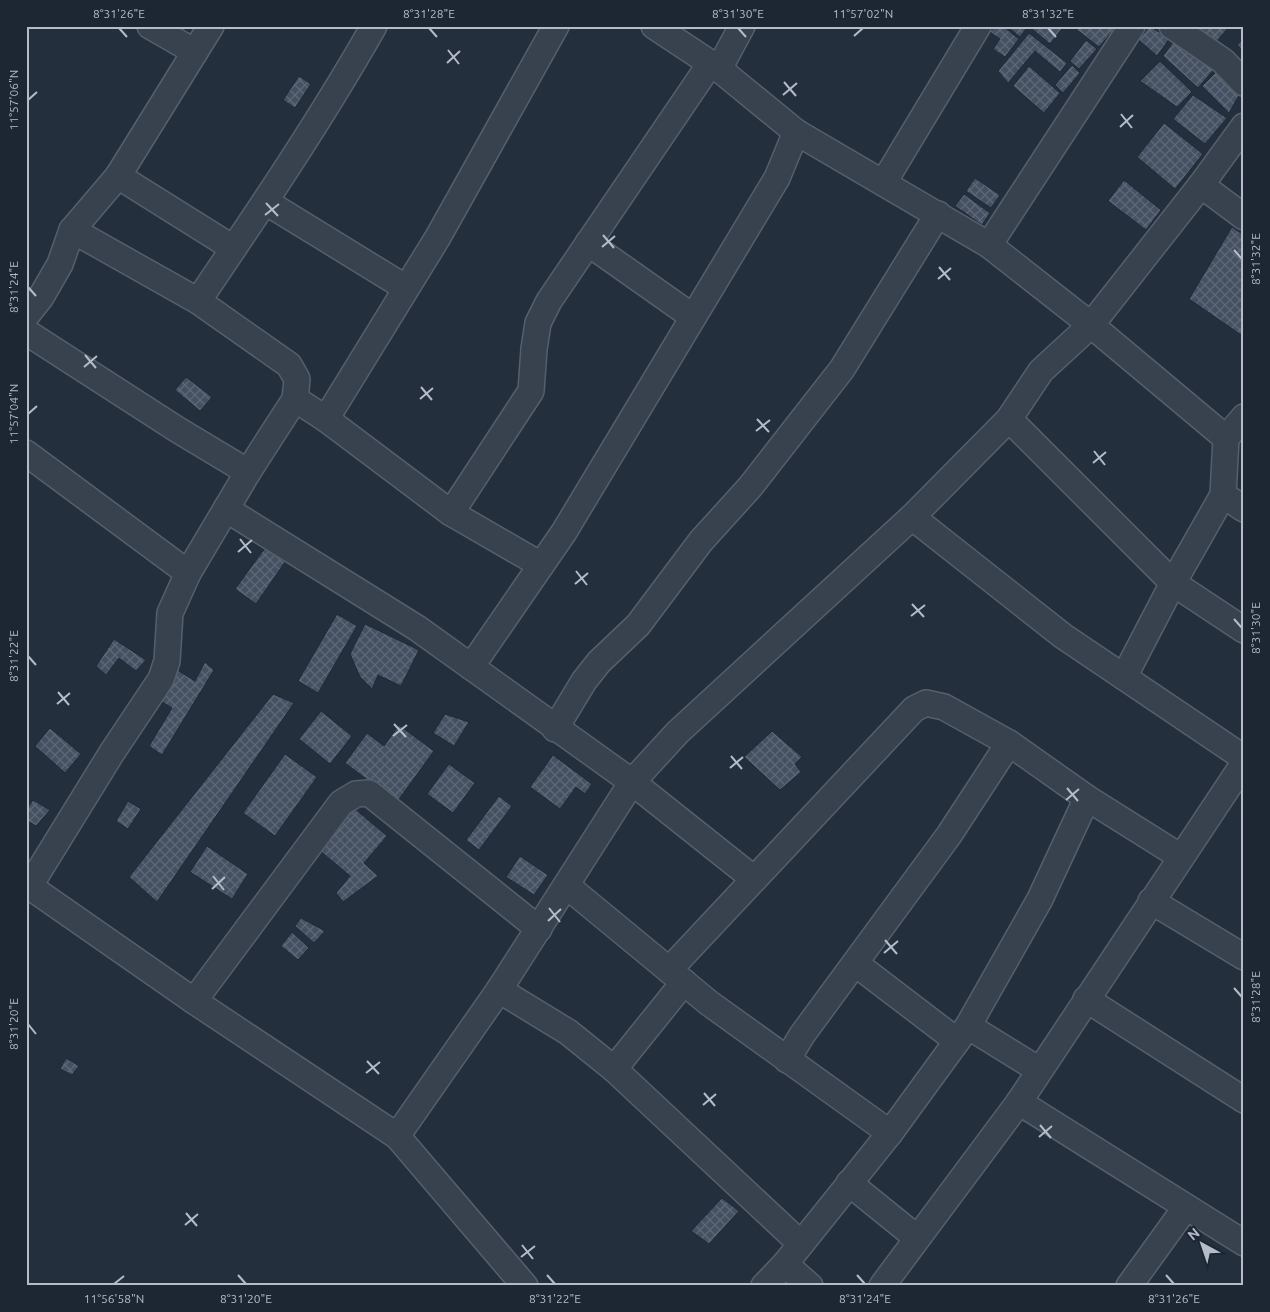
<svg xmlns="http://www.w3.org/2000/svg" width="1270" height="1312" viewBox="0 0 1270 1312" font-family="Ubuntu,sans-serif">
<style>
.building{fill:url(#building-cross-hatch);stroke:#1f2835}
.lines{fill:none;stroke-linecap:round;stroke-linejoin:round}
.street-casing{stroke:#565f6c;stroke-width:28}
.street{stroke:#38414e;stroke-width:25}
.ticks{fill:none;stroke:#b4bcc9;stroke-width:2}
.neatline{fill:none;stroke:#b4bcc9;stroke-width:2}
.ticks-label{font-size:12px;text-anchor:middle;fill:#b4bcc9}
</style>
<defs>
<pattern id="building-cross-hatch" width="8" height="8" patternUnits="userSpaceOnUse" patternTransform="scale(1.25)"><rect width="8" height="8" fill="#455162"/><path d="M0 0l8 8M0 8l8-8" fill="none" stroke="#5d6877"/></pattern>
</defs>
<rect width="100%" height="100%" fill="#242f3e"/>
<!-- building -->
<g class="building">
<path d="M995,26h8l16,13 -14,18 -12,-8 7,-10 -10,-7z"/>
<path d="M1011,26h17l-8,11 -11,-9z"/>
<path d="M1034,26h30l-14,18 -18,-15z"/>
<path d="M1072,26h45l-18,21z"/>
<path d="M1149,26l21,12 -13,18 -18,-16z"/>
<path d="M1197,26h29l2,2 -17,20 -20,-14z"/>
<path d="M1029,33l38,30 -7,9 -25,-21 -27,32 -10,-12z"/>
<path d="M1176,38l39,30 -17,20 -35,-32z"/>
<path d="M1244,38v14l-7,-7z"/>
<path d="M1086,40l11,9 -18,20 -9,-8z"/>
<path d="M1160,61l32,31 -15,15 -37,-26z"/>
<path d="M1072,65l8,8 -17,20 -8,-8z"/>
<path d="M1029,66l31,27 -16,20 -31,-27z"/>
<path d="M1217,71l25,19 -13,23 -27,-27z"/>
<path d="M299,76l12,8 -16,24 -12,-8z"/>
<path d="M1193,95l34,23 -22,26 -32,-25z"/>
<path d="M1164,123l39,31 -28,35 -38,-32z"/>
<path d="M975,178l25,17 -9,13 -25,-17z"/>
<path d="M1124,180l37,30 -15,20 -38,-29z"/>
<path d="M964,194l26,19 -8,12 -27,-19z"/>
<path d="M1232,227l12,8v102l-55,-38z"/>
<path d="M186,377l26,20 -12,14 -25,-21z"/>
<path d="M265,548l20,14 -29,42 -21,-15z"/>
<path d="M337,614l20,12 -39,67 -20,-12z"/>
<path d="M365,624l54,26 -18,36 -23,-11 -6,14 -12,-12 -10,-23z"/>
<path d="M114,639l32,21 -10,11 -17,-13 -13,17 -10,-9z"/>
<path d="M205,662l9,8 -52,85 -13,-9 23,-38 -13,-8 15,-32 21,13z"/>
<path d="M273,694l21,9 -137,199 -28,-25z"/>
<path d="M321,711l31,25 -22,28 -31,-25z"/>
<path d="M445,714l24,8 -15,24 -21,-13z"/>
<path d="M399,725l35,26 -37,51 -52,-39 22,-30 17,13z"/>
<path d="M50,728l31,26 -16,19 -30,-27z"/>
<path d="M772,731l30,26 -7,7 6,8 -21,18 -36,-33z"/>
<path d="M285,754l32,23 -42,59 -32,-23z"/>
<path d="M553,755l39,29 -7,10 -9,-7 -16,22 -30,-22z"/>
<path d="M449,764l26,19 -22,30 -26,-19z"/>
<path d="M499,796l13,10 -33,44 -13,-10z"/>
<path d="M33,800l17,10 -14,16 -10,-6v-10z"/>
<path d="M128,801l13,8 -13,20 -12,-8z"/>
<path d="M354,808l33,28 -23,27 14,13 -35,26 -7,-9 14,-17 -31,-26z"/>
<path d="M207,846l41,28 -16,25 -42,-27z"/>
<path d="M520,856l28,19 -14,20 -28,-18z"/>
<path d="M301,918l24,13 -11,12 -19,-17z"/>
<path d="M292,932l17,16 -11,12 -17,-14z"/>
<path d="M66,1058l13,8 -7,9 -12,-6z"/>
<path d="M722,1198l17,13 -30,33 -18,-13z"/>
</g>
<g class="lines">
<!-- street casing -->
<g class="street-casing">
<g id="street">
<path d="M150,26l45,26"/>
<path d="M654,26l65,43 77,63 193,113 102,80 135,113"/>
<path d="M1172,26l51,35 21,22"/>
<path d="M719,69l23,-43"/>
<path d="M118,176l115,72"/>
<path d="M884,182l94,-156"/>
<path d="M1201,185l43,32"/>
<path d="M266,202l140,86"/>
<path d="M588,243l105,74"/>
<path d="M989,245l143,-219"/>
<path d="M198,301c61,-90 122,-180 176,-275"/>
<path d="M26,316l15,-19 19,-33 12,-34 46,-54 93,-150"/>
<path d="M26,332l152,98 70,42"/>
<path d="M295,399l31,20 125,94 90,52"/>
<path d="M326,419l112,-182 118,-211"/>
<path d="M1009,419l164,164 71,47"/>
<path d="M26,453l162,120"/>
<path d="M1223,495l21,14"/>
<path d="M226,509l191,119 215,154 122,97"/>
<path d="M451,513l80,-122 3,-42 4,-26 11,-22 161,-237"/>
<path d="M912,517l151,119 181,122"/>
<path d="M471,667l93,-135 213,-354 19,-46"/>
<path d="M1124,677l49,-94 50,-88 3,-57 18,-21"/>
<path d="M555,729l29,-48 15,-19 39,-37 63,-84 49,-54 92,-118 96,-155"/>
<path d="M26,884l168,117 203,135 128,150"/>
<path d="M567,886l142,117 181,130"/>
<path d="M29,887l82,-133 50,-75 6,-18 3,-48 18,-40 60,-101 47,-73 2,-20 -8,-14 -91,-64 -126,-71"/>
<path d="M1151,901l93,56"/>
<path d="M856,964l101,77"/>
<path d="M669,970l245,-261 12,-6 18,4 65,36 78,55 94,59"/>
<path d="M499,990l69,42 46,37 187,175"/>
<path d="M1086,999l158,101"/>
<path d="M194,1001l147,-198 15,-9 13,-1 170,136"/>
<path d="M968,1026l71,44"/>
<path d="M787,1060l15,-25 147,-200 60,-92"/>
<path d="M614,1069l70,-87"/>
<path d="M1019,1102l225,141"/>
<path d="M397,1136l102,-146 133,-208 46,-50 234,-215 97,-98 32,-48 50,-46 110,-140 43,-59"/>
<path d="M849,1183l68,55"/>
<path d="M785,1264l25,22"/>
<path d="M764,1286l21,-22 105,-131 78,-107 72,-127 47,-101"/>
<path d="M882,1286l137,-184 225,-339"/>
<path d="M1129,1286l57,-79"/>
</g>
</g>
<!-- street -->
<use href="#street" class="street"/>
</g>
<!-- ticks -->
<path class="ticks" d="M119,28l8,9M429,28l8,9M738,28l8,9M1048,28l8,9M854,36l9,-8M448,50l11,14M447,63l13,-12M784,82l12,14M783,95l14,-12M28,100l9,-8M1121,114l11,14M1120,127l13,-12M266,203l12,13M265,215l14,-11M603,235l11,13M602,247l13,-11M1234,250l8,9M939,267l11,13M938,279l13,-11M28,287l8,9M85,355l11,13M84,367l13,-11M421,387l11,13M420,399l13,-11M28,414l9,-8M757,419l12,13M756,431l14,-11M1094,451l11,14M1093,463l13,-11M240,539l11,14M238,552l14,-12M576,571l11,14M575,584l13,-11M912,604l12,13M911,616l14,-11M1234,619l8,9M28,656l8,9M58,692l11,13M57,704l13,-11M394,724l12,13M393,736l14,-11M731,756l11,13M730,768l13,-11M1067,788l11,13M1066,800l13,-11M213,876l11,14M212,889l13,-12M549,908l11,14M548,921l13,-12M885,940l12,14M884,953l14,-12M1234,988l8,9M28,1024l8,10M367,1061l12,13M366,1073l14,-11M704,1093l11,13M703,1105l13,-11M1040,1125l11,13M1039,1137l13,-11M186,1213l11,13M185,1225l13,-11M522,1245l11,14M521,1257l14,-11M238,1275l8,9M547,1275l8,9M857,1275l8,9M1166,1275l8,9M114,1284l10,-8"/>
<!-- border -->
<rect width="1270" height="1312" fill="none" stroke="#1d2633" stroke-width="55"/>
<!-- north arrow -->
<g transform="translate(1202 1244) rotate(320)" stroke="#1d2633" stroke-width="4" paint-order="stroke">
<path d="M0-4L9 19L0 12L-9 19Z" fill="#b4bcc9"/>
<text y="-8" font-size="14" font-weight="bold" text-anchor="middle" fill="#b4bcc9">N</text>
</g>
<rect x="28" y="28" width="1214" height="1256" class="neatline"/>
<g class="ticks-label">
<text x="119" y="18">8°31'26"E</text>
<text x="429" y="18">8°31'28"E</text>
<text x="738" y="18">8°31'30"E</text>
<text x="863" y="18">11°57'02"N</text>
<text x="1048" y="18">8°31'32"E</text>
<text transform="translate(14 100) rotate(-90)" y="4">11°57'06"N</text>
<text transform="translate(1256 259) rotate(-90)" y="4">8°31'32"E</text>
<text transform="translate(14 287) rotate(-90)" y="4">8°31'24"E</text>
<text transform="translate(14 414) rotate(-90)" y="4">11°57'04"N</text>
<text transform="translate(1256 628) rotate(-90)" y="4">8°31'30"E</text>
<text transform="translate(14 656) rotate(-90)" y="4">8°31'22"E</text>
<text transform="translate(1256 997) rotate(-90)" y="4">8°31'28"E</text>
<text transform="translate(14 1024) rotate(-90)" y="4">8°31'20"E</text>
<text x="114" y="1303">11°56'58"N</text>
<text x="246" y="1303">8°31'20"E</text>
<text x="555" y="1303">8°31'22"E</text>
<text x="865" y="1303">8°31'24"E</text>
<text x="1174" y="1303">8°31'26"E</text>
</g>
</svg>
